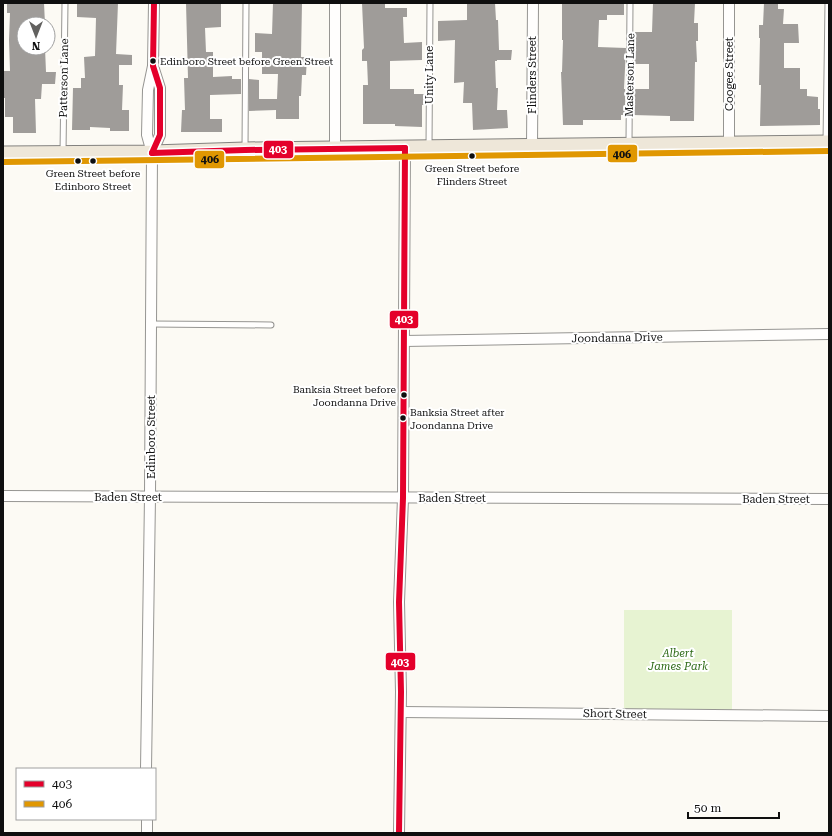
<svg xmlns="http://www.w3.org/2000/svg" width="832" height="836" viewBox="0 0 832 836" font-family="'Roboto Serif',serif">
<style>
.green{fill:#e7f3d2}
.building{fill:#9f9c99}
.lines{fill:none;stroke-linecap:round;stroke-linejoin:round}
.service-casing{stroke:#969592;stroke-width:7}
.minor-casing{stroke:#969592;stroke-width:12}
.primary-casing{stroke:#83827f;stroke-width:17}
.service{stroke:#fffefd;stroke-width:5}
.minor{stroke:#fffefd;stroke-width:10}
.primary{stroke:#eee7d9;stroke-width:15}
.bus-1-casing{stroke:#fff;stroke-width:9}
.bus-2-casing{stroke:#fff;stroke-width:9}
.bus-1{stroke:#e4002b;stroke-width:6}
.bus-2{stroke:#e09702;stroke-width:6}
.bus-dot{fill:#0f0f0f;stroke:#fff;stroke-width:1.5}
.labels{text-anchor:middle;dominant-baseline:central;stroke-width:4;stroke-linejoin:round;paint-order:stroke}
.bus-label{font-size:10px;fill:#0f0f0f;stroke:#fff;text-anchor:start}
.street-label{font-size:11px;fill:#0f0f0f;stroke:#fff}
.park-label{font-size:11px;font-style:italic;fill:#306c1a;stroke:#fff}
.line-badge{stroke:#fff;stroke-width:1.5}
.badge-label{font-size:11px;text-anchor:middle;font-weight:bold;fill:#fff}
.pale-badge-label{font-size:11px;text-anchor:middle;font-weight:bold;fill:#111}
</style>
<rect width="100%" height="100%" fill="#fcfaf4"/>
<!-- green -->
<path class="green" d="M624,610h108v100l-108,-1z"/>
<!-- building -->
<g class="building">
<path d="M7,3h37l1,21h-21v24h21l1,24h10l-1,12h-13l-1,15h-6l1,34h-23v-16h-8v-19h-2v-27h7l-1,-31 1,-27h-3z"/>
<path d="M77,3h41l-2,51 16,1v10h-13v20h4l-1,25h7v21h-19v-3l-20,-1v3h-18l1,-42h8v-10h4l-1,-21 11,-1 1,-38 -19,-1z"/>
<path d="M186,3h35v24l-16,1 1,24h7v25l19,-1v3h9v15l-31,1v24h12v13h-41l1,-22h3l-1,-32h4z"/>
<path d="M273,3h29l-1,54h6l-1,18h-4l-1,21h-2v23h-23v-9l-27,1v-32l10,1v19h18l1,-25h-16v-22h-7v-19l17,1z"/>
<path d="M362,3h23v5h22v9h-4l1,26 18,-1v18l-32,1v28h24v5h11l-1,11h-2v22l-27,-1v-2h-32v-39h5l-1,-24h-5v-11l2,-2z"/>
<path d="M467,3h28l1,17h2l1,30h13l-1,10h-14v1h-2l1,27h2l-1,22h10l1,18 -35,2 -1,-27h-9l1,-21 -10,1 1,-43 -17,1v-20l29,-1z"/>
<path d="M562,3h62v12h-17v5h-8l-1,27 28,1 -2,41h1v26h-4v5h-38v5h-20l-2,-53h1l1,-32h-1z"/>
<path d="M653,3h42l-1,20h4v18h-2l1,21h-2l-1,59h-24v-5l-37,-1v-26h16v-25h-15l1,-32h17z"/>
<path d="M764,3h14v6h6l-1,15h15l1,19h-15v25h16v21h7v7l11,1v12h2v16l-60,1 1,-41h-2l1,-47h-1v-13h4z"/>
</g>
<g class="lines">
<!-- service casing -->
<g class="service-casing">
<g id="service">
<path d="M826,142l2,-139"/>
<path d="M629,143l1,-140"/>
<path d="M429,147l1,-144"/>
<path d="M245,148l1,-145"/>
<path d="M63,152l2,-149"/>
<path d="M151,324l120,1"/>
</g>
</g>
<!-- minor casing -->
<g class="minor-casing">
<g id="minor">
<path d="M729,145v-142"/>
<path d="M532,147l1,-144"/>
<path d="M335,149v-146"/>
<path d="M152,153l8,-18v-47l-7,-22"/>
<path d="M404,341l425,-7"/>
<path d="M3,496l826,3"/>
<path d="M401,712l428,4"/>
<path d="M146,769l4,-272 2,-344 -5,-18 1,-45 5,-24 1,-63"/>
<path d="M147,819v14"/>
<path d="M399,833l2,-141 -2,-90 4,-104 2,-350"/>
</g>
</g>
<!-- primary casing -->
<g class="primary-casing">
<path id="primary" d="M3,154l149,-1 93,-3 584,-7"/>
</g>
<!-- service -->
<use href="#service" class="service"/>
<!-- minor -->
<use href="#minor" class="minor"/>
<!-- primary -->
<use href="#primary" class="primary"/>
<!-- bus-1 casing -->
<g class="bus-1-casing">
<g id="bus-1">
<path d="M152,153l93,-3 160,-2"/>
<path d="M152,153l8,-18v-47l-7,-22 1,-63"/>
<path d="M399,833l2,-141 -2,-90 4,-104 2,-350"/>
</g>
</g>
<!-- bus-2 casing -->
<g class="bus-2-casing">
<path id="bus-2" d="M3,162l826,-11"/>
</g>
<!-- bus-1 -->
<use href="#bus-1" class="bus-1"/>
<!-- bus-2 -->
<use href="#bus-2" class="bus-2"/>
</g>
<!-- markers -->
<g class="bus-dot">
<circle cx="153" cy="61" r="3.5"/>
<circle cx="472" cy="156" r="3.5"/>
<circle cx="78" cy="161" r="3.5"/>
<circle cx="93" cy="161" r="3.5"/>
<circle cx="404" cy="395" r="3.5"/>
<circle cx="403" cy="418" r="3.5"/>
</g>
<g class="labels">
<!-- bus labels -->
<g class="bus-label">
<text x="160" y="61">Edinboro Street before Green Street</text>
<text x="472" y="168" text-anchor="middle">Green Street before<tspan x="472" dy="13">Flinders Street</tspan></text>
<text x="93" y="173" text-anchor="middle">Green Street before<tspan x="93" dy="13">Edinboro Street</tspan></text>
<text x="396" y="389" text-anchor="end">Banksia Street before<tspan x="396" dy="13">Joondanna Drive</tspan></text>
<text x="410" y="412">Banksia Street after<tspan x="410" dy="13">Joondanna Drive</tspan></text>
</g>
<!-- street labels -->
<g class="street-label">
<text transform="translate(729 74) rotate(-90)">Coogee Street</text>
<text transform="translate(429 75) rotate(-90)">Unity Lane</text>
<text transform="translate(532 75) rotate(-90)">Flinders Street</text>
<text transform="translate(630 75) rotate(-89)">Masterson Lane</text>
<text transform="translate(64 78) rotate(-89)">Patterson Lane</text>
<text transform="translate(617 338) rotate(-1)">Joondanna Drive</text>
<text transform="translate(151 437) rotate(-90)">Edinboro Street</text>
<text x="128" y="497">Baden Street</text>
<text x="452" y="498">Baden Street</text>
<text x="776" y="499">Baden Street</text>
<text transform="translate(615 714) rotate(1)">Short Street</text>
</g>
<!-- park labels -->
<g class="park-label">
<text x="678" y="653">Albert<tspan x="678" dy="13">James Park</tspan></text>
</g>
</g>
<g class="line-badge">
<rect x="263" y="140" width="31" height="19" rx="4" fill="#e4002b"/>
<rect x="607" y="144" width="31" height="19" rx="4" fill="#e09702"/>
<rect x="194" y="150" width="31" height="19" rx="4" fill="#e09702"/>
<rect x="389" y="310" width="30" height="19" rx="4" fill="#e4002b"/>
<rect x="385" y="652" width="31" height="19" rx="4" fill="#e4002b"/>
</g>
<g class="badge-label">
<text x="278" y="153">403</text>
<text x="404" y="323">403</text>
<text x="400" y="666">403</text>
</g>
<g class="pale-badge-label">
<text x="622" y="158">406</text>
<text x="210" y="163">406</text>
</g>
<!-- border -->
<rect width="832" height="836" fill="none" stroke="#0f0f0f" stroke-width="8"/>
<!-- legend -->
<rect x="16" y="768" width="140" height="52" fill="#ffffff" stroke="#9f9f9f"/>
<rect x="24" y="781" width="20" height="6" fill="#e4002b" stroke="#9f9f9f"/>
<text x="52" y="788" font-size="12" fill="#0f0f0f">403</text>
<rect x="24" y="801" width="20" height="6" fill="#e09702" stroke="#9f9f9f"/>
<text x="52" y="808" font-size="12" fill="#0f0f0f">406</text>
<!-- north arrow -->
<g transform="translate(36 36) rotate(180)"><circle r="19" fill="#ffffff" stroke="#9f9f9f"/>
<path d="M0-3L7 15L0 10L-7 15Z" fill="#62615f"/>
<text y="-6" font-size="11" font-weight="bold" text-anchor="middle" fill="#0f0f0f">N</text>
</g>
<!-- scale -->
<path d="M688 812v6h91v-6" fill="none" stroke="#0f0f0f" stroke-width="2"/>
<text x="694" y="812" font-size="12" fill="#0f0f0f" stroke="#ffffff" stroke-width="3" paint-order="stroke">50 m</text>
</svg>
